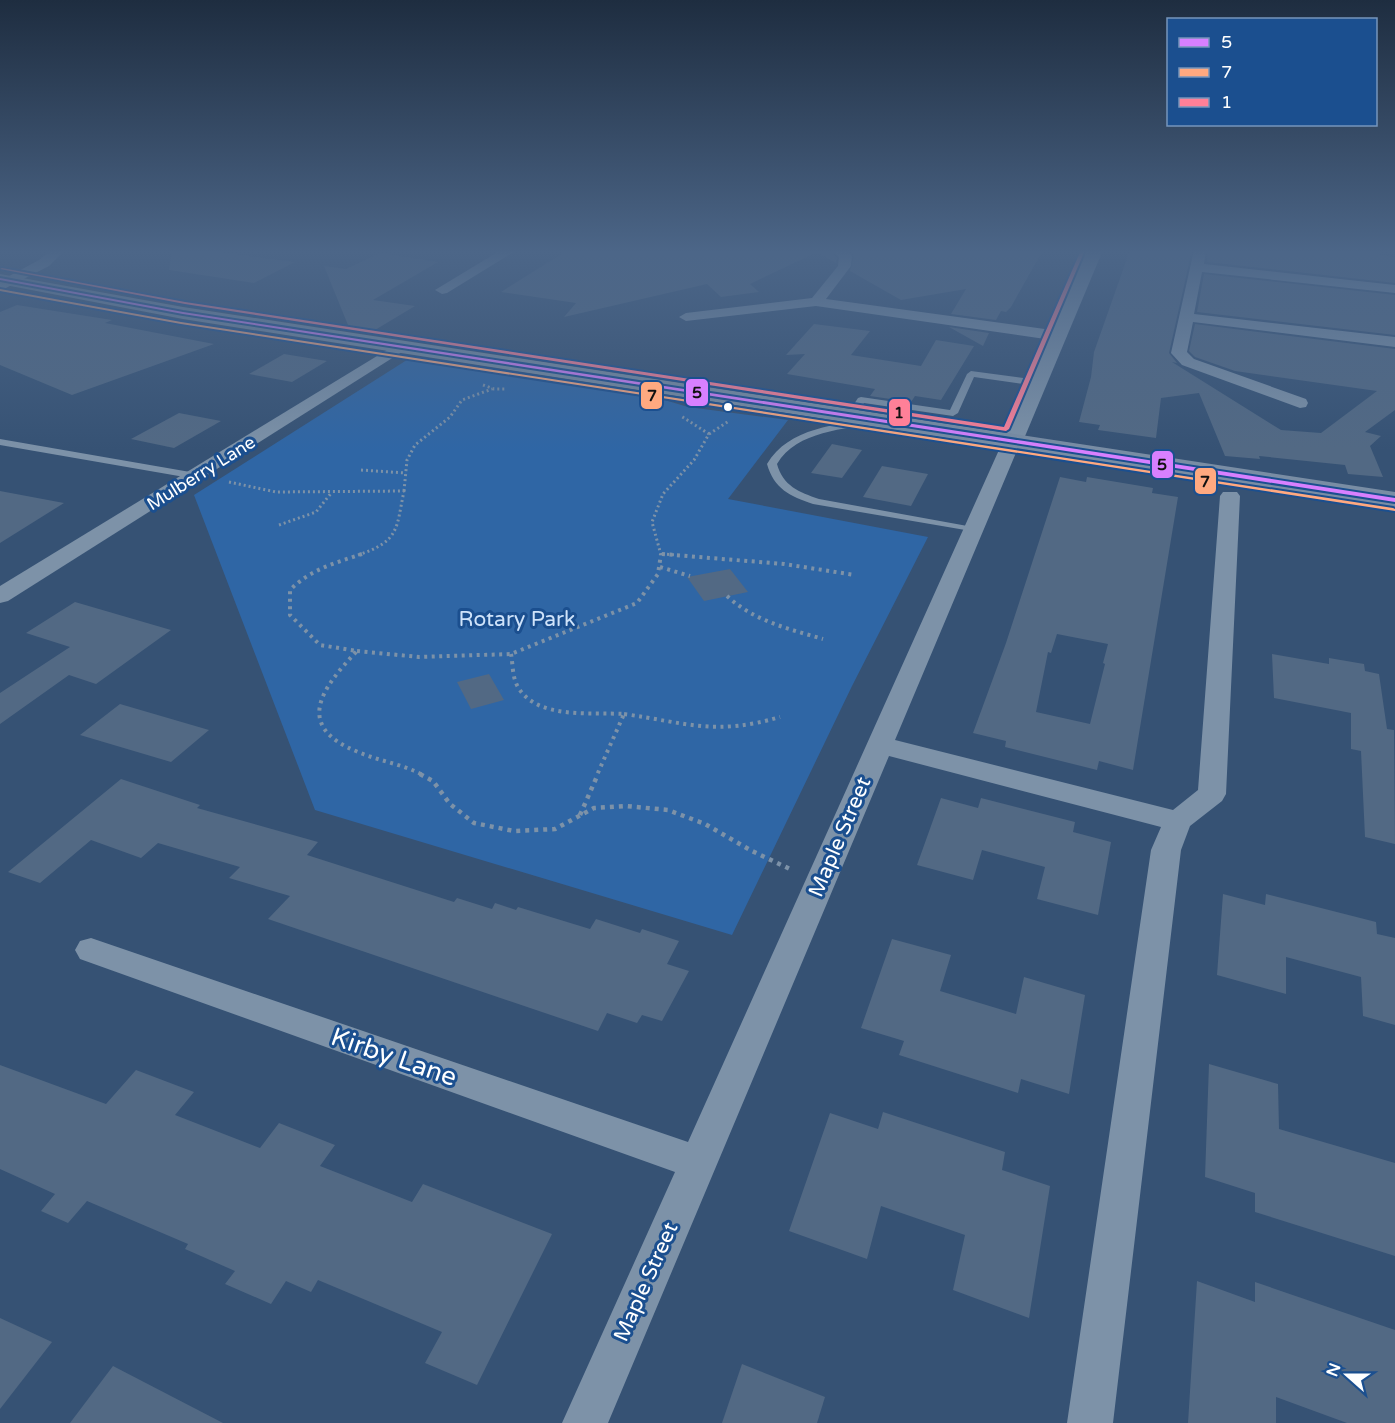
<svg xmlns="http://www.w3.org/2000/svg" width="1395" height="1423" viewBox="0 0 1395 1423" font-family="'Varela Round',sans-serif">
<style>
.green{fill:#2f66a5}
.building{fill:#526984;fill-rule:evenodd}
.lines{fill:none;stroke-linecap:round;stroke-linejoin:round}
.path-far2{stroke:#7d92a8;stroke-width:3;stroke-dasharray:2 3;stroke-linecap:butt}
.path-far1{stroke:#7d92a8;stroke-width:4;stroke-dasharray:3 4.5;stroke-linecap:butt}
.path{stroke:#7d92a8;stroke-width:4.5;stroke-dasharray:4 5;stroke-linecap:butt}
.service{fill:#7d92a8;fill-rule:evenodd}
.minor{fill:#7d92a8;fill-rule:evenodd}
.tertiary{fill:#7d92a8;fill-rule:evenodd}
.secondary{fill:#798da4;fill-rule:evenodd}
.bus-1-casing{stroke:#1b4f8f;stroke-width:4}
.bus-2-casing{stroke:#1b4f8f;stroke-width:4}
.bus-3-casing{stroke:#1b4f8f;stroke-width:4}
.bus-1{fill:#d880ff;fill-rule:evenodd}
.bus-2{fill:#ffa980;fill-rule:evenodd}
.bus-3{fill:#ff8098;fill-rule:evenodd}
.bus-dot{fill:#fff;stroke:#1b4f8f;stroke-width:2}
.labels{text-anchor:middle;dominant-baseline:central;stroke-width:6;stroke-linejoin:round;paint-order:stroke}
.far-street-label{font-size:18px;fill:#fff;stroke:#1b4f8f}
.park-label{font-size:21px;fill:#cfe3fa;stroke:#1b4f8f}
.street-label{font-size:21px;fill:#fff;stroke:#1b4f8f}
.near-street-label{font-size:26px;fill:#fff;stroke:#1b4f8f}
.line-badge{stroke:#1b4f8f;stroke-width:2}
.pale-badge-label{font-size:16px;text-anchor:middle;font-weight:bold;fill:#111}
</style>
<rect width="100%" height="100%" fill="#365274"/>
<!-- green -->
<path class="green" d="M410,358l248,40 30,9 100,13 -60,79 200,38 -76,149 -120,249 -417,-125 -121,-315z"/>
<!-- building -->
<g class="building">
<path d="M172,250h31l92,12 -41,21 -85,-13z"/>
<path d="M568,250h261l8,8 -1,5 -19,-11 -67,32 9,8 -38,5 -14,-13 -143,33 12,-14 -75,-11z"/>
<path d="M850,250h193l-32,57 -5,5 -5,-1 -5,9 -45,-6 15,-25 -65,11 -51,-29 4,-15z"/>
<path d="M1130,250h62l-23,103 8,10 -5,-1 109,68 40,3 56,-42 -142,-20 -40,-14 -6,-6 6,-27 200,25v61l-30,22 16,4 -11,10 13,31 -35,-3 -3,-9 -86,-9 1,3 -35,-3 -26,-63 -38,5 -5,40 -58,-8 2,-5 -21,-3 12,-45 3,-25z"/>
<path d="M1208,250h171l1,5 15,2v26l-188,-21z"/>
<path d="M380,253l58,9 -65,38 42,6 -45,27 -20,-3 -26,-64 22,3z"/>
<path d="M1204,274l191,21v40l-198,-23z"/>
<path d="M17,305l95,15 -7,3 109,21 -142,51 -72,-30v-53z"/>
<path d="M814,324l56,7 -19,24 70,11 15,-26 38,6 -33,54 -26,-4 -4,6 -41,-6 5,-7 -88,-15 18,-20 -19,1z"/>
<path d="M949,327l40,6 -6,13z"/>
<path d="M284,354l43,7 -35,21 -43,-8z"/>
<path d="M179,413l42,8 -47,27 -43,-9z"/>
<path d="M832,444l30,6 -20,28 -31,-5z"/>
<path d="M882,466l46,8 -17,32 -48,-9z"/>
<path d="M1060,477l26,5 1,-5 66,11 -1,5 26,4 -45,273 -34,-9 -2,9 -92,-23 1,-6 -33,-8 33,-90zM1057,634l51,10 -5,19 2,1 -15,60 -54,-12 12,-60 3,1z"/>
<path d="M0,491l64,12 -64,40z"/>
<path d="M730,569l18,23 -44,9 -17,-24z"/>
<path d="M75,602l96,28 -75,54 -27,-9 -69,49v-31l70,-46 -44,-14z"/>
<path d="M1272,654l57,10v-6l35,6 1,7 14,3 8,55 7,1 1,114 -30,-7 -4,-86 -10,-2v-36l-77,-15z"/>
<path d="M489,674l15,26 -33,9 -14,-27z"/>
<path d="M120,704l89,26 -38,32 -91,-27z"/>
<path d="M121,779l79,26 -3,3 121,34 -11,13 147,47 3,-4 35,11 3,-6 21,7 2,-3 72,22 6,-10 44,14 2,-4 37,12 -12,23 22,7 -27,50 -20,-6 -5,8 -30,-10 -9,18 -330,-112 22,-23 -61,-18 11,-11 -82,-24 -17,15 -50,-18 -51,43 -32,-11z"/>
<path d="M941,798l37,10 3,-10 94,24 -2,10 38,10 -13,73 -61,-16 8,-32 -63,-17 -9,30 -56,-15z"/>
<path d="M1223,894l42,11 1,-11 110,28 1,12 18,4v87l-32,-9 -2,-39 -75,-20v37l-69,-19z"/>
<path d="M892,939l59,16 -11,36 76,23 8,-37 61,18 -16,99 -48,-15 -3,14 -119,-38 5,-14 -43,-13z"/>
<path d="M1209,1064l69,20 1,45 116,34v93l-140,-44v-19l-50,-16z"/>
<path d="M0,1065l106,39 30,-34 58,22 -19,23 85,33 19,-25 56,22 -15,21 92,36 11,-18 129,50 -75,151 -52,-22 17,-31 -124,-52 -7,12 -25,-11 -15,23 -46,-20 10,-13 -50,-22 3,-5 -101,-43 -19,22 -27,-12 14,-17 -55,-25z"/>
<path d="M883,1112l122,40 -3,18 48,16 -21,132 -76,-28 12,-55 -84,-29 -14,53 -78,-28 41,-118 48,16z"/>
<path d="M1197,1281l58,21v-20l140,48v93h-48l-71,-26v26h-88z"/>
<path d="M0,1318l52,24 -52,67z"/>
<path d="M742,1364l83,33 -8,26h-95z"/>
<path d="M113,1366l110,57h-153z"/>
</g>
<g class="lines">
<!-- path-far2 -->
<g class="path-far2">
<path d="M483,385l11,4h11"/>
<path d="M709,434l20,-13"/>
<path d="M361,470l45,3"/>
<path d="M229,482l47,10 128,-1c-8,38 -4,50 -46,64"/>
<path d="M404,491l3,-31 8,-15 35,-28 12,-17 30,-11"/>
<path d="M279,525l37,-13 16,-20"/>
<path d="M662,554l14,1"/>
<path d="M661,555l-9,-33 11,-28 31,-34 15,-26 -28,-18"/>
</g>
<!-- path-far1 -->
<g class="path-far1">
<path d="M362,554c-27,9 -51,15 -72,36v25l30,30 37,6c-35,37 -64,75 1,101 21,9 44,12 65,23"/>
<path d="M662,554l122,10 71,11"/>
<path d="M660,567l30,9"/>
<path d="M727,596c27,25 62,33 96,43"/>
<path d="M357,651l62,6 92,-3 126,-51 21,-29 3,-20"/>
<path d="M511,654c2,10 1,23 7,33 19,33 74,25 106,27l-27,61"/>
<path d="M624,714c63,9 92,22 156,3"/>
</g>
<!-- path -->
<g class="path">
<path d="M420,774l13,7 17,23 24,19 40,8 41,-2 39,-21 32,-2 42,4 37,14 47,27 40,19"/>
<path d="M580,815l18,-41"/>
</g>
<!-- service -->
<g class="service">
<path d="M971,371l67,9 4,3 -4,3 -64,-9 -16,36 -5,3 -89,-13 -10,15 -8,-2 12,-18 3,-1 89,13 17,-36z"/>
<path d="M876,417l5,3 -2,2c-34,8 -82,8 -102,42 6,22 22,28 42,35l154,28 5,3 -1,2 -164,-28c-23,-8 -39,-15 -46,-40 22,-37 70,-39 109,-47z"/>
<path d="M0,439l196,34 5,3 -5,3 -196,-34z"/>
</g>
<!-- minor -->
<g class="minor">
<path d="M51,250h14l-16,16 -49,25v-10l39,-21z"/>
<path d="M501,250h16l-70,43 -5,1 -7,-4z"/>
<path d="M831,250h15l6,6 -1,10 -25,33 233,32 8,5 -8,5 -243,-35 -130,15 -7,-4 7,-4 126,-15 26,-32 1,-9z"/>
<path d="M1194,250h12l-2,14 191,21v8l-193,-21 -8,42 201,23v10l-202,-25 -6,30 7,7 112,40 2,4 -2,4 -6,1 -118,-43 -11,-12z"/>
<path d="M400,342l8,5 -3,3 -397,251 -8,2v-17z"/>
<path d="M1012,436l6,1 3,4 -126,299 278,70 25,-20 22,-294 3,-4h14l3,4 -14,298 -4,7 -32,25 -9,24 -68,573h-46l84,-573 10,-23 -272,-71 -281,667h-46l113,-251 -595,-213 -5,-9 5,-9 11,-3 597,204 315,-701 3,-4z"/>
</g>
<!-- tertiary -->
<path class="tertiary" d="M1087,250h16l-80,191 -3,5 -8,2 -8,-2 -3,-5z"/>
<!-- secondary -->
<path class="secondary" d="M0,274l183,33 1212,185v16l-1212,-189 -183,-35z"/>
<!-- bus-1 casing -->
<g class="bus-1-casing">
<path id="bus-1" d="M0,278l183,34 1212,186v4l-1212,-188 -183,-34z"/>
</g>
<!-- bus-2 casing -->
<g class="bus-2-casing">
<path id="bus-2" d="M0,289l181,33 1212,186 2,1v2l-1214,-187 -181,-33z"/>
</g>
<!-- bus-3 casing -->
<g class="bus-3-casing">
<path id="bus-3" d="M1081,250h4l-76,179 -3,2 -821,-127 -185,-35 2,-1 183,34 819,125z"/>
</g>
<!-- bus-1 -->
<use href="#bus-1" class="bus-1"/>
<!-- bus-2 -->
<use href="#bus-2" class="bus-2"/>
<!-- bus-3 -->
<use href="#bus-3" class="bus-3"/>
</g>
<!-- sky -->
<linearGradient id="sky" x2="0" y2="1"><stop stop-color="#1e2d40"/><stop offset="0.56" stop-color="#4c6688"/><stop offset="1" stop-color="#4c6688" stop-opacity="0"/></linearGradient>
<rect width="1395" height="450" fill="url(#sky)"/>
<!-- markers -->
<circle class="bus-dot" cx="728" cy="407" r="5"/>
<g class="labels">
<!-- far-street labels -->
<g class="far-street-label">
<text transform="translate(201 473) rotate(-32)">Mulberry Lane</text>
</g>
<!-- park labels -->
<g class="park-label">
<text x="517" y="619">Rotary Park</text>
</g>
<!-- street labels -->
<g class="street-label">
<text transform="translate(840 837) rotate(-67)">Maple Street</text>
<text transform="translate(646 1282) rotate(-66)">Maple Street</text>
</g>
<!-- near-street labels -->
<g class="near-street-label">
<text transform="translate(394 1057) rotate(19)">Kirby Lane</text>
</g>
</g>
<g class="line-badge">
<rect x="685" y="378" width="24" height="29" rx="6" fill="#d880ff"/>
<rect x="640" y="381" width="23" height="29" rx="6" fill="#ffa980"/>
<rect x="888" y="398" width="23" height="29" rx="6" fill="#ff8098"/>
<rect x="1151" y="450" width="23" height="29" rx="6" fill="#d880ff"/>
<rect x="1194" y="467" width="23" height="28" rx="6" fill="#ffa980"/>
</g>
<g class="pale-badge-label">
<text x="697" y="398">5</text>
<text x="652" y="401">7</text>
<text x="899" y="418">1</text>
<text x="1162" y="470">5</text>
<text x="1205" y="487">7</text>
</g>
<!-- legend -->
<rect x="1167" y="18" width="210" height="108" fill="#1b4f8f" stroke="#7695bc" stroke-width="1.5"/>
<rect x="1179" y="38" width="30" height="9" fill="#d880ff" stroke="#7695bc" stroke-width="1.5"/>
<text x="1221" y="48" font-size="18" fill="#ffffff">5</text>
<rect x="1179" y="68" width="30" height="9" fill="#ffa980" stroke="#7695bc" stroke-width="1.5"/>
<text x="1221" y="78" font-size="18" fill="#ffffff">7</text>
<rect x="1179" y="98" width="30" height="9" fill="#ff8098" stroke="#7695bc" stroke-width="1.5"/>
<text x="1221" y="108" font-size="18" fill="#ffffff">1</text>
<!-- north arrow -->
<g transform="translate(1347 1375) rotate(291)" stroke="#1b4f8f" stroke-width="4.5" paint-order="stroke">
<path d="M0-4.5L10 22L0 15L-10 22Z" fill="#ffffff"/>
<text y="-9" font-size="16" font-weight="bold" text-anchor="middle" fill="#ffffff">N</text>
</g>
</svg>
